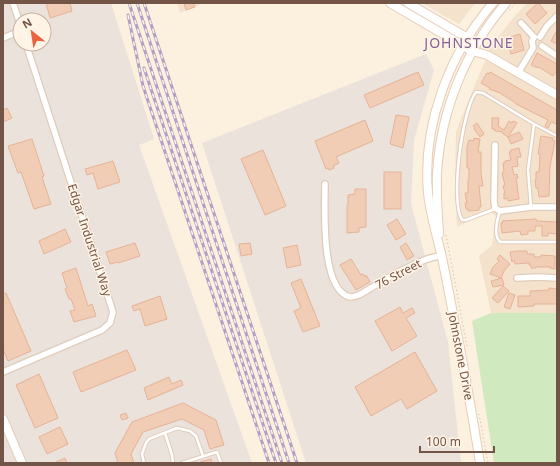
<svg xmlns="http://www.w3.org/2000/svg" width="560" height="466" viewBox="0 0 560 466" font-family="'Noto Sans',sans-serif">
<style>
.residential{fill:#f4e2cd}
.industrial{fill:#eae2db;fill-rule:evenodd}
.green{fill:#d0e9be}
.building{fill:#f2cdb6;stroke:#e5b396}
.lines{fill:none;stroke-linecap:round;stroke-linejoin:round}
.lane-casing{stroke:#e0ccbb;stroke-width:4.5}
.street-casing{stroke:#e0ccbb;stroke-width:8}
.secondary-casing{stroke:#e5cdb9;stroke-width:10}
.path{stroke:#d6b09a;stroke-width:1;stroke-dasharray:1 3;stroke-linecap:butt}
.lane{stroke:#fff;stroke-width:2.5}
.street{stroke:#fff;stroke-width:5.5}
.secondary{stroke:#fff;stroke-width:8}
.rail-casing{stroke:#b29fc5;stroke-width:3}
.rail{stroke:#fff4e5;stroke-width:1.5;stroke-dasharray:4.5;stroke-linecap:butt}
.labels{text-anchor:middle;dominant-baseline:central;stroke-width:3;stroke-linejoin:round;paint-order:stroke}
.street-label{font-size:12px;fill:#735547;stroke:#fff4e5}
.quarter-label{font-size:14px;letter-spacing:1px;fill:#846296;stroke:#fff4e5}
</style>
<rect width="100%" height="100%" fill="#fcf0df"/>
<!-- residential -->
<g class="residential">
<path d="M177,3h27l-24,10z"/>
<path d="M422,3h53l-16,21z"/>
<path d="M527,3h30v310h-66l-12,-57 13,-11 4,-29 -7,-4 -32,15 -2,-40 1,-56 35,-85 22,-28z"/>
</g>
<!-- industrial -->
<g class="industrial">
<path d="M3,3h108l43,136 -15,6 113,318h-249zM20,20h24v24h-24z"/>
<path d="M426,54l8,16 -20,70 -3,64 37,138 13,121h-155l-104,-320z"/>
</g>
<!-- green -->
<path class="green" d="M491,313h66v150h-63l-22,-142z"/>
<!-- building -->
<g class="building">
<path d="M46,3h24l2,8 -22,7z"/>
<path d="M184,3h9l2,4 -9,3z"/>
<path d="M538,3l9,10 -12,11 -9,-10z"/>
<path d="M557,30v14l-6,-3z"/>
<path d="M520,34l4,16 -13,4 -4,-16z"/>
<path d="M537,53l20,11v6l-4,6 -14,-9 -1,1 -7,-3z"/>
<path d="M418,72l6,13 -54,23 -6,-13z"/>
<path d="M490,72l67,38v14l-6,-2 -3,6 -3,-2 3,-6 -32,-16v-1l-16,-10 -11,-4 1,-1 -9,-5 6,-10 2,1z"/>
<path d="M7,108l5,10 -9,4v-12z"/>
<path d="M396,115l13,2 -6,31 -13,-4z"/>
<path d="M492,118h7l-1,8 6,4 5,-9 3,2 1,-2 4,2 -9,14 -6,-4 1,-1 -8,-1v-2h-3z"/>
<path d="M365,120l8,21 -37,16 3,6 -6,3 1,2 -5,2 -1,-2 -2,1 -11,-28z"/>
<path d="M477,123l7,11 -4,3 -6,-8 1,-1 -2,-2z"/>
<path d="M519,132l4,7 -12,5 -3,-7z"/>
<path d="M541,136l12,2 -1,2 3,1 -5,25 -1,30 -10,1 -1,-9h-2l-1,-8h1v-8h3l1,-18h-2z"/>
<path d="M474,138l6,1 -2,13h3v21l2,13h-4l2,21h-2v3l-11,1v-2h-2l-1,-6h2l-2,-10h3v-13h1v-12h-2v-21l2,-7 5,1z"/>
<path d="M32,139l12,37 -2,1 9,27 -17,5 -13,-37 -3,1 -10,-27z"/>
<path d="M519,148l2,9h-4l1,9 -6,1 2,8 3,-1 1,4h-2l3,21 -11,2v-3l-4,1v-6h1l-2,-7 2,-1 -3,-12 2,-1 -1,-9h2v-2l6,-1 -2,-8h2v-2z"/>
<path d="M263,150l23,56 -21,9 -24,-56z"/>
<path d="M113,161l7,21 -22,7 -5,-16 -6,2 -2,-6z"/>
<rect x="384" y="172" width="17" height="37"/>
<path d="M355,189h11v38l-7,1v4l-12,1v-28h1v-10l7,-1z"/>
<path d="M397,219l9,15 -10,6 -9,-15z"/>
<path d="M536,219l1,2 20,1v12l-9,-1v3h-6v-10h-7v5h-7v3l-7,1 -1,-4 -18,2 -1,-10h2l-1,-2z"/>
<path d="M65,229l6,13 -27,12 -5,-13z"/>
<path d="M135,243l5,13 -22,7v-1l-8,2 -4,-12z"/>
<path d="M250,243l2,11 -11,2 -2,-12z"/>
<path d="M406,243l8,13 -7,4 -7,-13z"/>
<path d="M297,245l4,20 -14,3 -4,-20z"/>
<path d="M517,251h10v3h7v3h7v-2l14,1v13l-5,-1 1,-1h-15v1h-5v-3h-2v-2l-14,1 -1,-4 -2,2 -2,-10z"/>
<path d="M500,255l10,9 -6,7 -3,7 -11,-4 3,-7 6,-6 -2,-2z"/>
<path d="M351,259l10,16 2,-1 2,3 1,-2 4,7 -14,8 -16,-25z"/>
<path d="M76,268l12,38 4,-2 4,12 -22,6 -4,-11 5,-1 -4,-11h-2l-4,-10 2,-1 -5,-15z"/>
<path d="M502,278l2,7 -11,2 -2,-6z"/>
<path d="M301,279l19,47 -17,6 -9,-21 7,-3 -10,-25z"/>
<path d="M503,286l6,5 -11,12 -6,-5z"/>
<path d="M549,288l8,1v15h-23v2l-16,1v-11h12v-5l19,-1z"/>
<path d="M6,293l25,58 -23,10 -5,-12v-55z"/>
<path d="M509,293l6,2 -5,14 -6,-2z"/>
<path d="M160,296l7,23 -22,7 -5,-17 -6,2 -2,-5z"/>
<path d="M400,307l3,6 9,-5 3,5 -9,5 11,18 -25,15 -17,-30z"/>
<path d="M127,350l9,20 -55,22 -8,-20z"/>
<path d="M415,352l22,39 -30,18 -6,-10 -30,17 -16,-29z"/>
<path d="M39,374l19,44 -23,10 -19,-43z"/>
<path d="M169,377l3,7 9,-4 2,5 -35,15 -4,-12z"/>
<path d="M183,403l33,17 8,25 -14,4 -6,-19 -22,-11 -39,13 -12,22 3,9h-16l-3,-10 17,-31z"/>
<path d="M126,413l2,5 -6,2 -2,-5z"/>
<path d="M60,427l8,17 -21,10 -8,-17z"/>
<path d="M65,458l2,5h-13z"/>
<path d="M211,459l1,4h-12v-1z"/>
</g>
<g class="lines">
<!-- lane casing -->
<g class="lane-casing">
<g id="lane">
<path d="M531,207l-3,-37 6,-46"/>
<path d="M495,209l-29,11h-4c-12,-19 0,-110 14,-128l7,1 51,31 23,12"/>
<path d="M500,211c-3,9 -7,24 0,31h57"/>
<path d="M165,433l7,22 1,8"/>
<path d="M144,463l-2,-9 4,-11 3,-4 28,-11 13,3 6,5 7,20"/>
<path d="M182,463l35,-11 4,11"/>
</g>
</g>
<!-- street casing -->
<g class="street-casing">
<g id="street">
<path d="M13,3l7,21"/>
<path d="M521,23l13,14"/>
<path d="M540,37l7,-11 10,-10"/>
<path d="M3,38l17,-7"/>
<path d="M542,46l15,10"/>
<path d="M518,73l15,-25 -1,-7 2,-4"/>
<path d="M495,145l-1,56 1,7 5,3 31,-4h26"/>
<path d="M325,184c0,23 -5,106 25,113 2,0 6,-1 9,-2 19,-11 61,-38 82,-39"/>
<path d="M517,278l22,-1 18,1"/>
<path d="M3,372l99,-42 8,-7 3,-11 -87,-268"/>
</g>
</g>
<!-- secondary casing -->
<g class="secondary-casing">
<g id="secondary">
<path d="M390,3l82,48 15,4 70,40"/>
<path d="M408,3l63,37"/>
<path d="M439,234c-1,-20 -3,-41 -2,-61 4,-63 28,-122 69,-170"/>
<path d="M3,419l19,44"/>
<path d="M480,463c-8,-50 -16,-99 -27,-149 -4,-21 -8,-44 -13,-65 -5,-19 -10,-37 -12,-56 -6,-68 21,-139 65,-190"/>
</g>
</g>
<!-- path -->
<g class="path">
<path d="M509,10l7,-7"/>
<path d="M446,235l21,111"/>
<path d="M479,414l9,49"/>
</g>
<!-- lane -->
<use href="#lane" class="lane"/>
<!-- street -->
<use href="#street" class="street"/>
<!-- secondary -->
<use href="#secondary" class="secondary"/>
<!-- rail casing -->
<g class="rail-casing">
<g id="rail">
<path d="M129,3l153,460"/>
<path d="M137,3l152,460"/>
<path d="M144,3l153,460"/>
<path d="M128,15l15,71 126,377"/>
<path d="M144,68l132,395"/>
</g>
</g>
<!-- rail -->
<use href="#rail" class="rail"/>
</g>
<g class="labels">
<!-- street labels -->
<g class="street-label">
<text transform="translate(90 240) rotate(72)">Edgar Industrial Way</text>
<text transform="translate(398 274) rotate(-28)">76 Street</text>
<text transform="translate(461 356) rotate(79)">Johnstone Drive</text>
</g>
<!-- quarter labels -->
<g class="quarter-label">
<text x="469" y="42">JOHNSTONE</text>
</g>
</g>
<!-- border -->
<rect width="560" height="466" fill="none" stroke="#735547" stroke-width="8"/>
<!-- north arrow -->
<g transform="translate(32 32) rotate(330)"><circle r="19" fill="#fff4e5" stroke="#c7b4a6"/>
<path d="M0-3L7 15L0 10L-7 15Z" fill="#e96341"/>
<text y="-6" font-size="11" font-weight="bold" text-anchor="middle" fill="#735547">N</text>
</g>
<!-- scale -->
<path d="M420 446v6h74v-6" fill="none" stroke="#735547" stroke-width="2"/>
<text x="426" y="446" font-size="12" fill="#735547" stroke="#fff4e5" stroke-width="3" paint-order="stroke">100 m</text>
</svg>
